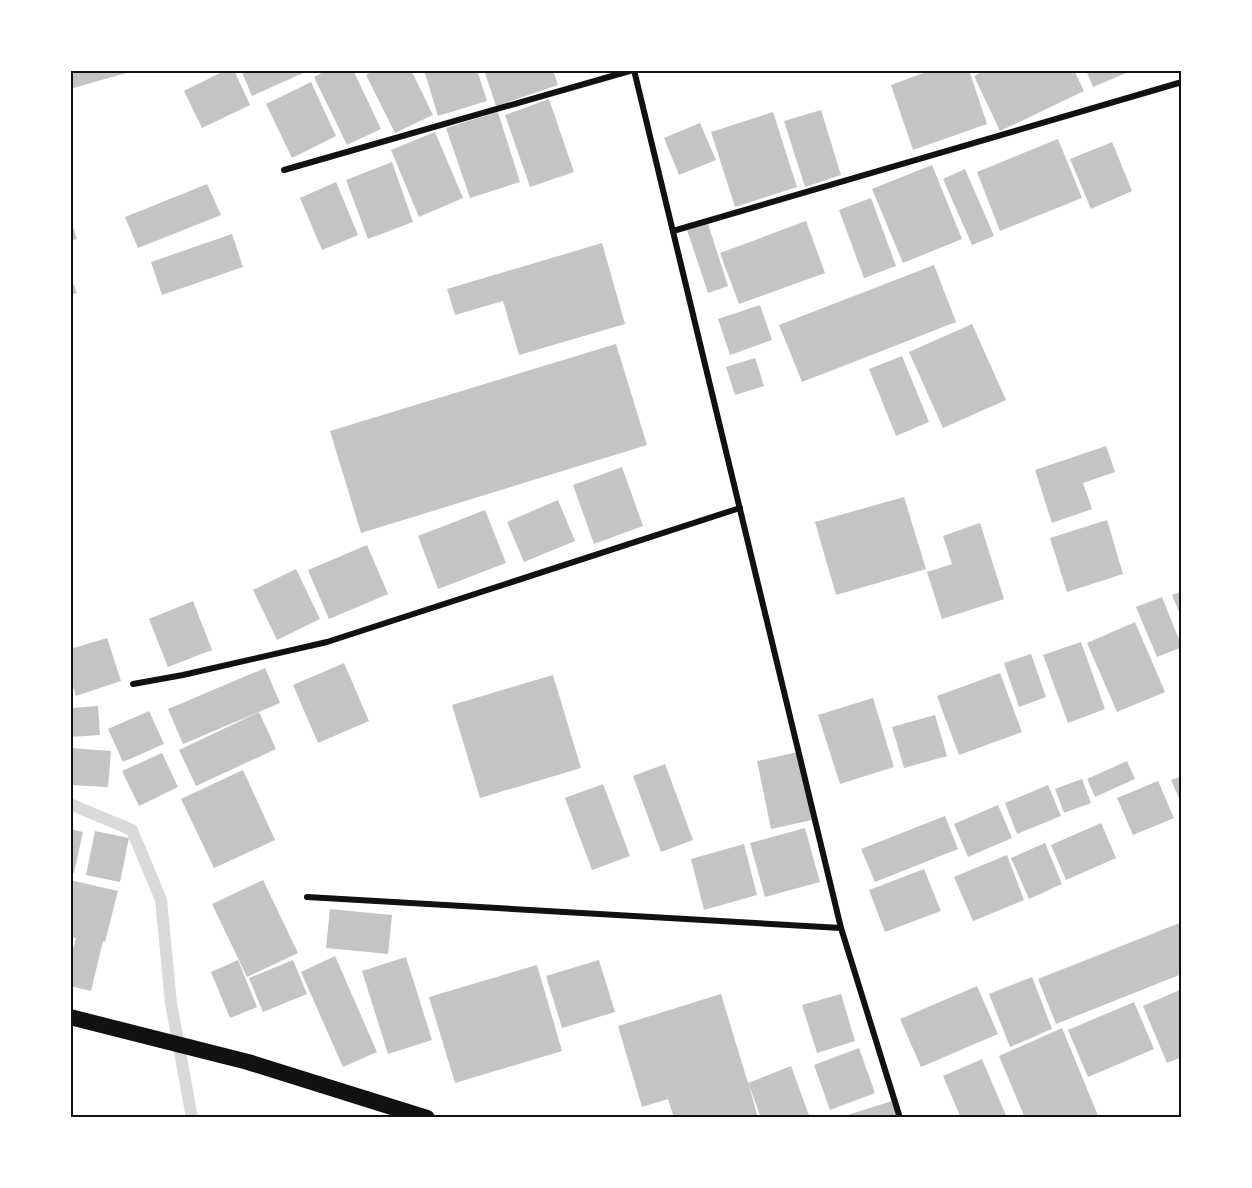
<svg xmlns="http://www.w3.org/2000/svg" width="1252" height="1188" viewBox="0 0 1252 1188" font-family="'Varela Round',sans-serif">
<style>
.lines{fill:none;stroke-linecap:round;stroke-linejoin:round}
.stream{stroke:#d9d9d9;stroke-width:12}
.building{fill:#c4c4c4}
.minor{stroke:#111;stroke-width:6}
.trunk{stroke:#111;stroke-width:16}
.neatline{fill:none;stroke:#111;stroke-width:2}
</style>
<rect width="100%" height="100%" fill="#fff"/>
<g class="lines">
<!-- stream -->
<path class="stream" d="M70,804l62,26 29,70 10,103 21,115"/>
</g>
<!-- building -->
<g class="building">
<path d="M70,70h63v1l-63,18z"/>
<path d="M226,70h8l16,35 -48,23 -18,-37z"/>
<path d="M241,70h61l1,3 -51,23z"/>
<path d="M327,70h26l28,59 -34,16 -33,-68z"/>
<path d="M375,70h36l22,45 -38,18 -29,-58z"/>
<path d="M424,70h53l10,31 -49,15z"/>
<path d="M484,70h69l5,15 -62,21z"/>
<path d="M931,70h38l18,54 -74,26 -22,-65z"/>
<path d="M985,70h89l10,21 -84,40 -26,-55z"/>
<path d="M1086,70h45v1l-38,16z"/>
<path d="M311,82l25,54 -44,22 -26,-54z"/>
<path d="M549,99l25,73 -44,15 -25,-72z"/>
<path d="M821,110l20,65 -36,12 -21,-66z"/>
<path d="M498,112l22,70 -50,16 -24,-70z"/>
<path d="M773,112l24,75 -62,20 -24,-75z"/>
<path d="M700,123l16,37 -37,15 -15,-37z"/>
<path d="M435,132l28,66 -44,19 -28,-67z"/>
<path d="M1058,139l24,59 -82,33 -23,-59z"/>
<path d="M1112,142l20,49 -41,18 -21,-50z"/>
<path d="M392,162l21,60 -45,17 -22,-59z"/>
<path d="M932,165l30,74 -59,24 -31,-74z"/>
<path d="M965,169l29,67 -22,9 -29,-66z"/>
<path d="M336,182l22,53 -36,15 -22,-52z"/>
<path d="M207,184l14,31 -83,33 -13,-31z"/>
<path d="M871,198l25,68 -32,12 -25,-68z"/>
<path d="M70,218l7,21 -7,2z"/>
<path d="M806,221l19,52 -86,31 -19,-51z"/>
<path d="M708,224l20,62 -20,7 -21,-63z"/>
<path d="M232,234l11,33 -81,28 -11,-33z"/>
<path d="M602,243l23,81 -106,31 -16,-54 -48,14 -8,-26z"/>
<path d="M934,265l22,57 -154,60 -23,-57z"/>
<path d="M70,275l7,18 -7,2z"/>
<path d="M760,305l12,35 -42,15 -12,-36z"/>
<path d="M972,324l34,76 -63,28 -34,-76z"/>
<path d="M616,344l31,101 -286,88 -31,-102z"/>
<path d="M902,356l27,66 -33,14 -27,-67z"/>
<path d="M755,358l9,28 -29,9 -9,-28z"/>
<path d="M1106,446l9,26 -32,11 9,26 -40,14 -17,-53z"/>
<path d="M622,467l21,59 -49,18 -21,-59z"/>
<path d="M904,497l22,72 -90,26 -21,-73z"/>
<path d="M558,500l17,41 -51,21 -17,-40z"/>
<path d="M485,510l21,53 -68,26 -20,-53z"/>
<path d="M1107,520l16,54 -56,18 -17,-54z"/>
<path d="M980,523l24,76 -62,20 -15,-47 25,-8 -9,-28z"/>
<path d="M367,545l21,49 -59,25 -21,-49z"/>
<path d="M296,569l24,50 -43,21 -24,-50z"/>
<path d="M1182,591v26h-1l-9,-22z"/>
<path d="M1162,597l20,50 -25,10 -21,-50z"/>
<path d="M193,601l19,49 -44,17 -19,-48z"/>
<path d="M1135,622l30,70 -48,20 -30,-69z"/>
<path d="M107,638l14,43 -45,15 -6,-18v-29z"/>
<path d="M1081,642l24,67 -37,14 -25,-68z"/>
<path d="M1031,654l15,43 -27,10 -15,-44z"/>
<path d="M344,663l25,58 -51,22 -25,-58z"/>
<path d="M265,668l15,35 -97,41 -15,-35z"/>
<path d="M1000,673l22,59 -63,23 -22,-59z"/>
<path d="M553,675l28,93 -101,30 -28,-93z"/>
<path d="M873,698l21,69 -54,17 -22,-69z"/>
<path d="M98,706l2,29 -30,2v-29z"/>
<path d="M149,711l15,33 -41,18 -15,-33z"/>
<path d="M259,712l17,37 -80,37 -17,-36z"/>
<path d="M935,715l12,41 -43,12 -12,-41z"/>
<path d="M70,748l41,3 -3,36 -38,-2z"/>
<path d="M798,752l14,68 -41,9 -14,-68z"/>
<path d="M162,753l16,34 -39,19 -17,-35z"/>
<path d="M1127,761l8,18 -40,18 -8,-18z"/>
<path d="M665,764l28,76 -32,12 -28,-76z"/>
<path d="M243,770l32,70 -61,28 -33,-69z"/>
<path d="M1182,776v29l-11,-25z"/>
<path d="M1082,779l9,24 -27,10 -9,-24z"/>
<path d="M1158,781l16,37 -41,17 -16,-37z"/>
<path d="M603,784l27,72 -38,14 -27,-72z"/>
<path d="M1048,785l13,31 -44,18 -12,-31z"/>
<path d="M998,805l14,33 -44,19 -14,-33z"/>
<path d="M945,816l13,33 -83,33 -14,-33z"/>
<path d="M1101,823l15,35 -50,22 -15,-35z"/>
<path d="M805,828l15,54 -55,15 -15,-54z"/>
<path d="M70,829l13,3 -9,41h-4z"/>
<path d="M95,831l34,7 -9,44 -34,-7z"/>
<path d="M1045,843l17,41 -33,15 -18,-41z"/>
<path d="M744,844l13,51 -53,15 -13,-51z"/>
<path d="M1007,855l17,45 -51,21 -19,-44z"/>
<path d="M924,869l17,42 -56,21 -16,-42z"/>
<path d="M70,880l48,11 -13,51 -2,-1 -12,50 -21,-5v-26l6,-22 -6,-1z"/>
<path d="M263,880l35,73 -51,24 -35,-73z"/>
<path d="M330,909l62,6 -4,39 -62,-6z"/>
<path d="M1182,922v52l-126,50 -18,-45z"/>
<path d="M335,956l42,96 -34,15 -42,-95z"/>
<path d="M406,957l26,83 -44,14 -26,-83z"/>
<path d="M238,960l19,47 -27,11 -19,-46z"/>
<path d="M293,960l14,34 -44,18 -14,-34z"/>
<path d="M599,960l16,52 -53,16 -16,-52z"/>
<path d="M537,965l25,86 -107,32 -26,-86z"/>
<path d="M1032,977l20,52 -42,18 -21,-53z"/>
<path d="M977,986l21,48 -77,33 -21,-48z"/>
<path d="M1182,989v68l-15,6 -24,-57z"/>
<path d="M721,994l27,89 43,-17 19,52h-49l-12,-33 9,33h-84l-6,-19 -26,8 -24,-81z"/>
<path d="M841,994l14,47 -38,12 -15,-48z"/>
<path d="M1134,1002l20,47 -66,28 -20,-47z"/>
<path d="M1062,1028l37,90h-74l-26,-62z"/>
<path d="M859,1048l16,45 -45,17 -16,-45z"/>
<path d="M982,1059l25,59h-46l-18,-42z"/>
<path d="M892,1101l5,17h-48l-1,-3z"/>
</g>
<g class="lines">
<!-- minor -->
<g class="minor">
<path d="M634,70l207,858 59,190"/>
<path d="M284,170l349,-100"/>
<path d="M673,231l509,-149"/>
<path d="M133,684l50,-9 144,-33 413,-134"/>
<path d="M307,897l534,31"/>
</g>
<!-- trunk -->
<path class="trunk" d="M70,1017l178,45 179,56"/>
</g>
<!-- border -->
<rect width="1252" height="1188" fill="none" stroke="#ffffff" stroke-width="144"/>
<rect x="72" y="72" width="1108" height="1044" class="neatline"/>
</svg>
